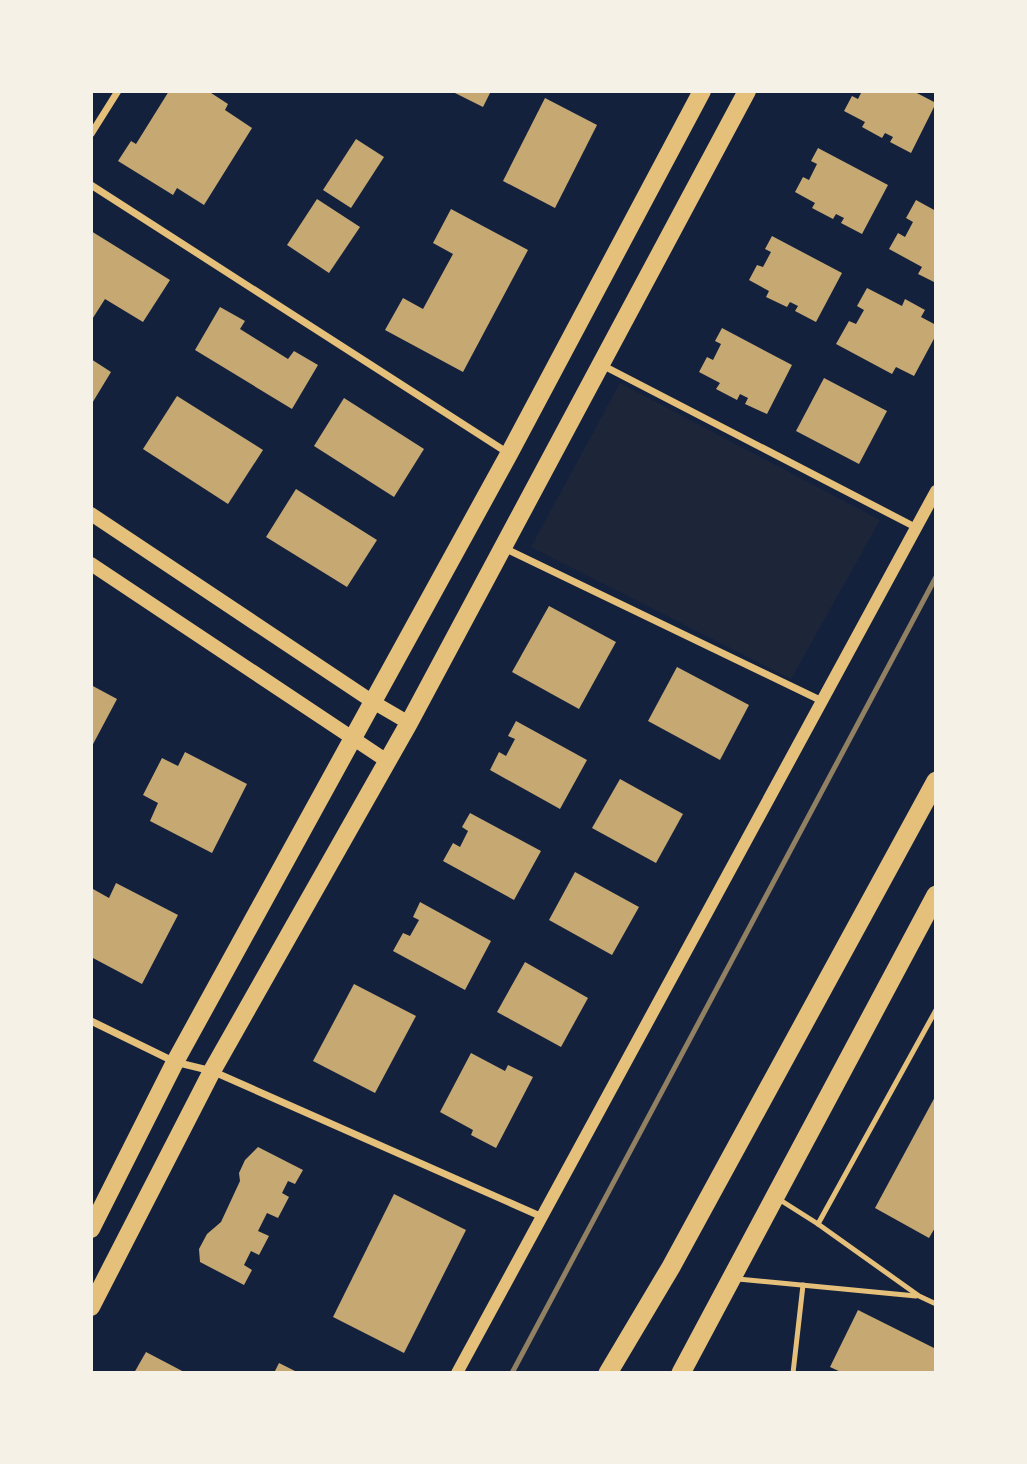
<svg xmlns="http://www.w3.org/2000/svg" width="1027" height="1464" viewBox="0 0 1027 1464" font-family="'Public Sans',sans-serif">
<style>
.green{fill:#1d2539}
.building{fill:#c6a872}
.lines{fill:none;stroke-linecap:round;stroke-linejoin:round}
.service{stroke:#e5c07b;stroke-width:5}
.minor{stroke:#e5c07b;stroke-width:7}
.tertiary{stroke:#e5c07b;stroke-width:12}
.secondary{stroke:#e5c07b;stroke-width:14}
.primary{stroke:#e5c07b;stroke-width:18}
.trunk{stroke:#e5c07b;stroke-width:19}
.rail{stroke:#918062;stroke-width:5}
</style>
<rect width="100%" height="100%" fill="#14213d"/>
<!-- green -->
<path class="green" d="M620,383l260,137 -89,159 -260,-132z"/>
<!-- building -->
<g class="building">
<path d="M169,91h39l20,13 -3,6 27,18 -48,77 -27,-17 -4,7 -55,-34 13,-20 5,3z"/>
<path d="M451,91h40l-8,16z"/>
<path d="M862,91h51l23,12 -25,50 -21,-11 3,-5 -8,-4 -3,5 -20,-11 3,-5 -21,-11 8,-15 6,3z"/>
<path d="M545,98l52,27 -42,83 -52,-27z"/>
<path d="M356,139l28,18 -33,51 -28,-18z"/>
<path d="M818,148l70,37 -26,49 -21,-11 3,-5 -8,-4 -3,5 -21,-11 3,-5 -20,-11 8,-15 6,3 8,-16 -6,-3z"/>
<path d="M317,199l43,28 -31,46 -42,-28z"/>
<path d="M916,200l20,11v72l-18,-9 4,-7 -33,-18 9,-16 7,4 8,-15 -7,-4z"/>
<path d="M451,209l77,41 -65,122 -78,-42 18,-32 20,11 30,-55 -20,-11z"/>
<path d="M91,231l79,49 -27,42 -38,-23 -14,22z"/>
<path d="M772,236l70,37 -26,49 -21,-11 3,-5 -8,-4 -3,5 -21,-10 3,-6 -20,-11 8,-15 6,2 8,-15 -6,-3z"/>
<path d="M867,288l35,18 3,-7 20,11 -4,7 15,8v10l-22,41 -18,-9 -4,7 -56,-30 13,-23 7,3 8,-14 -7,-4z"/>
<path d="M220,307l25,14 -5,8 48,30 6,-8 24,14 -26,44 -97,-59z"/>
<path d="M722,328l70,37 -25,49 -22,-10 3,-6 -8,-4 -3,6 -21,-11 4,-6 -21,-11 8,-15 6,3 8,-16 -6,-3z"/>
<path d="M91,359l20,13 -20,33z"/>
<path d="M824,378l63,33 -28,53 -63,-33z"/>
<path d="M177,396l86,54 -35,54 -85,-55z"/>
<path d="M344,398l80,51 -30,48 -80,-51z"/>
<path d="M296,489l81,51 -30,47 -81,-50z"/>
<path d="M549,606l67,36 -37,67 -67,-37z"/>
<path d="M677,667l72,38 -29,55 -72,-39z"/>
<path d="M91,685l26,14 -26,49z"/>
<path d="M516,721l71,39 -27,49 -70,-39 9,-18 7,4 9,-17 -7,-3z"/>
<path d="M185,752l62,32 -35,69 -62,-32 8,-18 -15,-8 19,-37 16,8z"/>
<path d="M620,779l63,35 -27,49 -64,-35z"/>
<path d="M470,813l71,38 -27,49 -71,-39 10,-18 7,4 8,-16 -6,-4z"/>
<path d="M575,872l64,35 -27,48 -63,-35z"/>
<path d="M116,883l62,32 -36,69 -51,-27v-64l2,-4 16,9z"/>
<path d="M420,902l71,39 -26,49 -72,-39 10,-18 7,3 9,-16 -6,-3z"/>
<path d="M525,962l63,36 -27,49 -64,-35z"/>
<path d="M354,984l62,32 -41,77 -62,-32z"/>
<path d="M471,1053l34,18 3,-6 25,12 -37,71 -25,-13 2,-5 -33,-18z"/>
<path d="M936,1095v131l-7,12 -54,-30z"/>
<path d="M258,1147l45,23 -8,14 -7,-3 -6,12 7,4 -11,21 -11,-5 -9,18 11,5 -10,19 -8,-4 -7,14 8,5 -8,15 -44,-23 -1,-13 8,-15 14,-12 19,-41 -1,-8 6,-13z"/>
<path d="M394,1194l72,36 -62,123 -71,-36z"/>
<path d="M858,1310l78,39v24h-93l-13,-6z"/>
<path d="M146,1352l40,21h-52z"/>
<path d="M279,1363l20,10h-25z"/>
</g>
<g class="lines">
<!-- service -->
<g class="service">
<path d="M777,1198l41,26 101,72 17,8"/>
<path d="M818,1224l118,-214"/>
<path d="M738,1279l178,17"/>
<path d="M793,1373l10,-88"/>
</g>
<!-- minor -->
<g class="minor">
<path d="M91,134l27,-43"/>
<path d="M91,185l417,268"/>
<path d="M600,364l317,164"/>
<path d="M504,548l318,153"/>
<path d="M91,1021l84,41 37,9 328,145"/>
</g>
<!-- tertiary -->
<path class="tertiary" d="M457,1373l479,-882"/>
<!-- secondary -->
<g class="secondary">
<path d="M91,514l282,188 36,21"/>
<path d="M91,564l296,197"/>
</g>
<!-- primary -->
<g class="primary">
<path d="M91,1229l84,-167 334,-608 193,-363"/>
<path d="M91,1307l121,-236 197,-348 338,-632"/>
</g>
<!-- trunk -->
<g class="trunk">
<path d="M608,1373l63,-106 265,-486"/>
<path d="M681,1373l255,-478"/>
</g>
<!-- rail -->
<path class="rail" d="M512,1373l424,-796"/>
</g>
<!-- border -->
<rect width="1027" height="1464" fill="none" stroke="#f6f1e7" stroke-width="186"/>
</svg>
